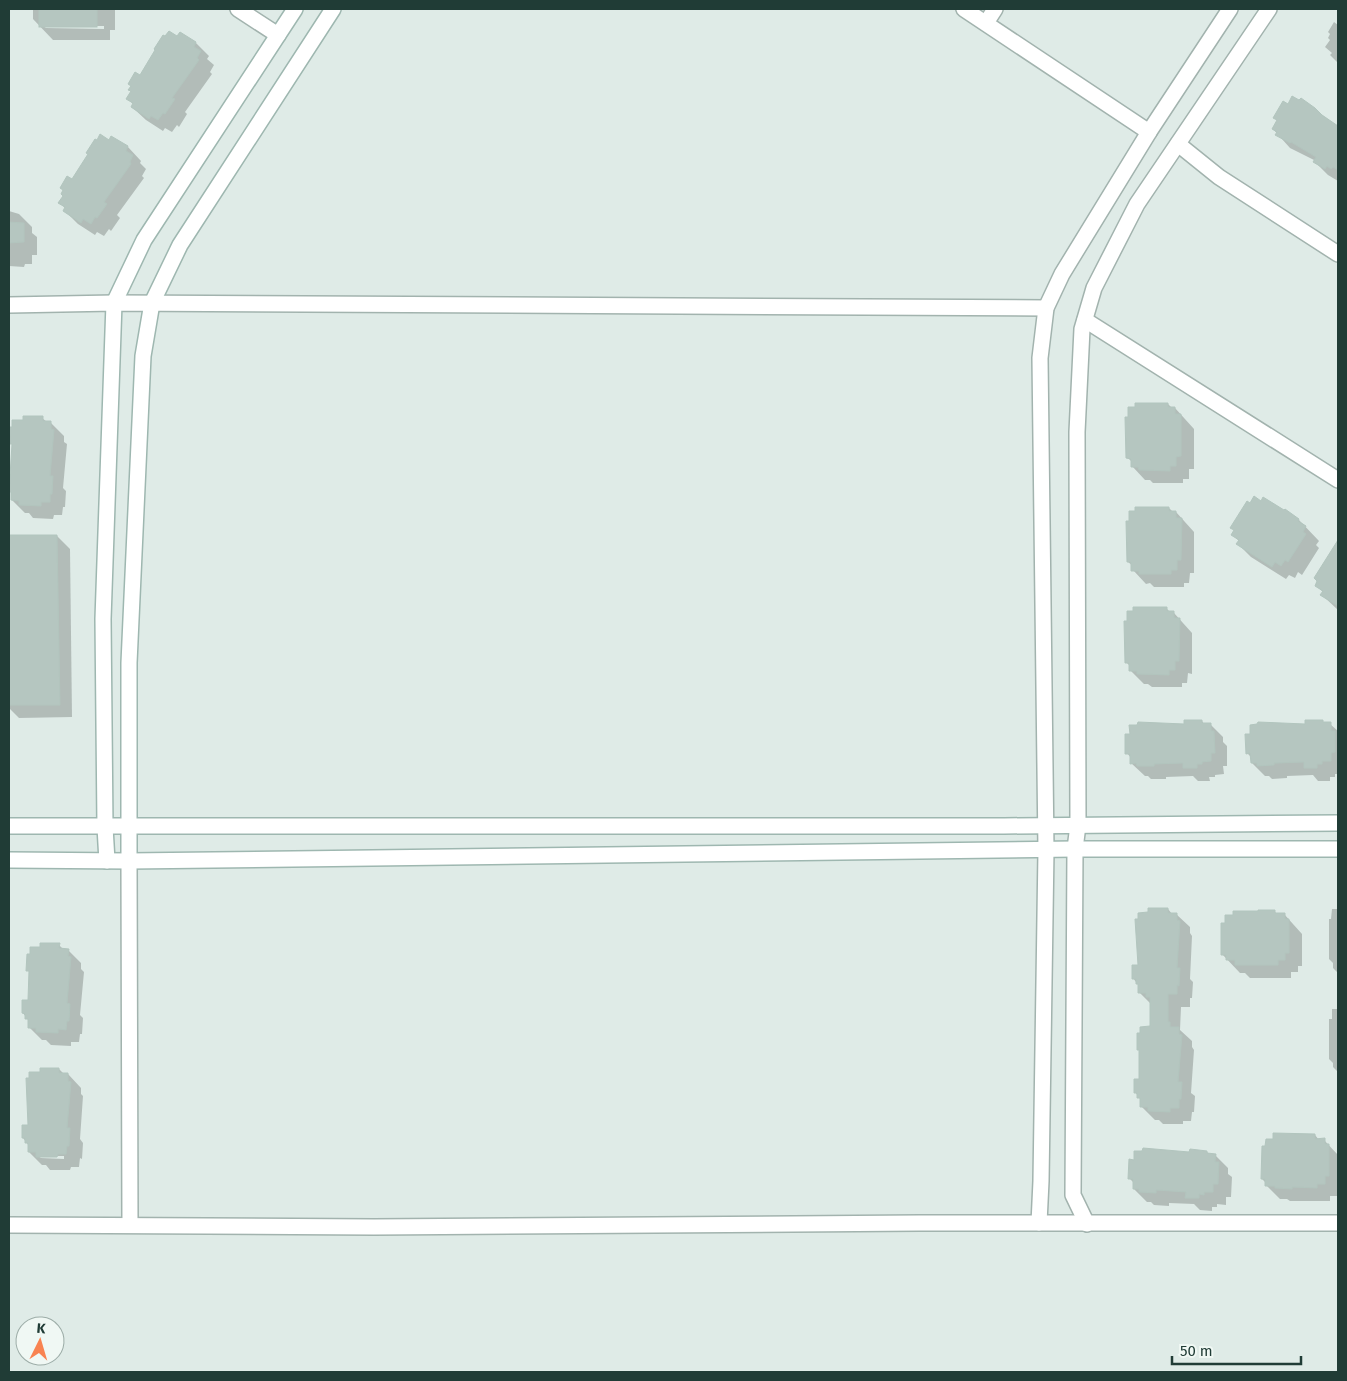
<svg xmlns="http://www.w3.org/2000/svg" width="1347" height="1381" viewBox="0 0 1347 1381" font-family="'Fira Sans',sans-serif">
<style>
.shadow{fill:#0003;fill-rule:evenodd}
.building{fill:#b5c6c0;stroke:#b2c5be}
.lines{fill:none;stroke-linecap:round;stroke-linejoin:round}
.minor-casing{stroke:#a2b3ae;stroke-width:18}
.tertiary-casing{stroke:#a2b3ae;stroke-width:18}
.secondary-casing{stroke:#9eb7b0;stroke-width:18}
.minor{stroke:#fff;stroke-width:15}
.tertiary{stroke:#fff;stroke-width:15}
.secondary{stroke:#fff;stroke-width:15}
</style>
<rect width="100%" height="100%" fill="#dfebe7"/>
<!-- shadow -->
<g class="shadow">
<path d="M33,9h82v21h-5v10h-57l-20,-21zM43,26h61v3l-58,-1z"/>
<path d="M1334,22l4,3v38l-8,-8 2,-2 -7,-6 5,-7 -2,-2 2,-4 -2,-2z"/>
<path d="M180,34l16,9 13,13 -2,3 7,6 -4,7 2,2 -27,38 2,2 -8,13 -2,-2 -5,7 -7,-4 -2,3 -17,-11 -14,-13 2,-2 -6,-6 13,-22z"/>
<path d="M1301,100l37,27v54l-10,-6 -13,-13 1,-1 -26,-13 -17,-19 5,-8 -3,-3 13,-13z"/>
<path d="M112,138l16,9 13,14 -1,2 6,6 -4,7 2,2 -27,37 3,3 -9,13 -2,-2 -5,7 -7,-4 -2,3 -17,-11 -13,-13 1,-2 -6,-6 12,-22z"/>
<path d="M9,211l10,3 13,13v6l5,4v18h-5v9h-7l-1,3 -15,-1z"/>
<path d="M1168,404l4,4h3l19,21v40h-5v10h-6v4h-30l-3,-3h-5l-13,-14v-4l-4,-4z"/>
<path d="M42,418l5,4 4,1 13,13v6l3,2 -4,44 3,3 -1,16h-2l-1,8h-8l-1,4 -20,-1 -4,-5h-4l-13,-13v-6l-3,-5v-15h3l1,-29 -2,-2z"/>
<path d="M1169,508l4,4h3l18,20v41h-4l-1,10h-5v4h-30l-4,-4 -4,1 -13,-14v-4l-5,-4z"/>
<path d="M1299,520l20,21 -3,4 3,3 -17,27 -4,-3 -3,6 -6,-3 -3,4 -35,-22 -13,-13 1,-3 -7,-7z"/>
<path d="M57,536l13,13 2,168 -53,1 -10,-10v-171z"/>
<path d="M1338,549v61l-16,-15 1,-3 -7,-7z"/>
<path d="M1167,609l4,4h3l18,20v41l-4,-1 -1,10h-5v4h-30l-4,-3h-4l-13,-13v-4l-5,-5z"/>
<path d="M1202,721l2,3h6l13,13v5l4,4v20h-4l1,8 -9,1v2h-6l1,4h-12l-5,-5 -27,1v2h-15l-3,-3h-3l-14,-13v-5l-4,-5 58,-28z"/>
<path d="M1330,724l8,7v43h-3v3h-5v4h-12l-5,-6 -26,1v2l-15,1 -3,-3h-4l-13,-13 -1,-6 -4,-4 59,-28z"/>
<path d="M1338,905v68l-5,-5v-5l-4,-4v-40h2l1,-10h6z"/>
<path d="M1168,909l4,5h4l14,13v6l2,3 -2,43 3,3 -1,16h-2v9h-9l-1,23 12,11v6l2,3 -3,43 4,3 -1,16h-2l-1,9h-8v3h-20l-4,-4h-4l-14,-14v-6l-6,-8 6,-11v-29l-3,-3 13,-21v-24l-12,-12v-6l-6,-8z"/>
<path d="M1274,911l3,3h7l18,20v32h-4v6h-7v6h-41l-5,-5h-5l-18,-19z"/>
<path d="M59,945l5,5h4l13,13v6l3,3 -4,43 3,3 -1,16h-2l-1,8h-8v4l-20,-1 -5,-5h-4l-13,-13v-6l-6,-8 6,-12 1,-29 -3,-2z"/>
<path d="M1332,1009h6v63l-5,-5v-4l-4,-4v-40h3z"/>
<path d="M59,1069l5,5h4l13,14v6l2,2 -3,43 3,4 -1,16 -2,-1 -1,9h-8l-1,3h-20l-4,-5h-4l-13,-13v-6l-6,-8 6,-12 12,-53zM38,1156h26v3l-23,-1z"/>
<path d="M1315,1135l4,5h5l14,15v41h-8v5h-40l-3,-2h-7l-14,-14v-2l-4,-4z"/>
<path d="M1207,1152l2,2 6,1 13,13v6l4,3 -1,20h-5v8l-9,-1v3h-5v4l-12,-1 -6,-6 -25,-1v3l-15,-1 -3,-3h-4l-13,-13v-6l-4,-4 60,-25z"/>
</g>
<!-- building -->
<g class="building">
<rect x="39" y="9" width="58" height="18"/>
<path d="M169,31l8,5 3,-4 16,10 -2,5 7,4 -4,7 2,2 -27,38 3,1 -10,15 -2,-1 -5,7 -7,-4 -2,3 -18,-12 2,-4 -7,-4 5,-8 -3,-1 3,-4 -3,-2 7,-12 5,3 15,-25 -1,-1 9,-14 2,1z"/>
<path d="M1292,96l7,4 2,-2 14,10 7,7 16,11v44l-5,-3 -2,2 -4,-3 -2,3 -12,-7 3,-5 -25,-15 -1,1 -15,-8 2,-3 -5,-3 5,-9 -4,-2 10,-17 5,3z"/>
<path d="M100,134l9,6 2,-4 17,10 -2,5 7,4 -3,7 1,2 -27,38 3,2 -10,14 -2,-1 -4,7 -8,-5 -2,4 -18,-12 2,-4 -7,-4 5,-7 -2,-2 2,-4 -3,-2 7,-12 5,3 16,-25 -2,-1 9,-14 2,1z"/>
<path d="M9,222l15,1v19l-15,1z"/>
<path d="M1135,403h33v4h7v7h6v42l-5,1v9h-6v5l-31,-1 -1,-3h-7v-8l-5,-1 -1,-41h3v-10h7z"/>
<path d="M23,416h20v5h8v8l3,1 -4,46h3l-1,18h-2v8h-9v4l-22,-1v-4l-8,-1v-8h-2l3,-48h-2l-1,-17h3v-7h11z"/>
<path d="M1254,496l7,5 2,-4 21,13 1,-1 14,10 -1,2 8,5 -3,6 3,2 -18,28 -3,-2 -4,6 -6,-4 -3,5 -36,-23 3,-4 -8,-5 3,-5 -4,-2 17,-27 3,2z"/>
<path d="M1135,507h34v4h7v7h6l-1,42h-4v10h-6v4h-32v-3h-8v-9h-4l-1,-41h3v-10h6z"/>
<path d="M9,535h48l3,170h-51z"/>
<path d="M1338,540v66l-18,-11 3,-4 -8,-5 2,-5 -3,-3z"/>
<path d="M1133,607h34v4h7v7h6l-1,43h-4v9h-6v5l-32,-1v-3h-8v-8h-4l-1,-42h3v-10h6z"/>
<path d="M1184,720h18v3h9v8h3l1,22h-4v8l-9,1v2h-5v4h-14v-5l-29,1v2h-17l-1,-3 -6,1v-10h-5v-20h5l-1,-9h8l1,-3 46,2z"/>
<path d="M1305,720h18v2h8v9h4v21l-4,1v8h-9v3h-5v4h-13v-6l-30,1v2l-17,1v-3h-6l-1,-10 -4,1 -1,-20h5v-9l7,-1 1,-2 47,2z"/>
<path d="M1148,908h20v5h9v7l3,1 -3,47h3l-1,18 -2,-1v9h-9v28h2v5h9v7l3,1 -4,47h4l-1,17h-2v9h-9v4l-22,-1v-4h-8v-9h-3v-5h-3v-14h5v-29h-2v-17h3v-6l10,-1v-29h-4v-4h-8v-9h-2v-5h-4v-14h6l-3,-46h3v-6l10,-1z"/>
<path d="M1258,910h17v3h10v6h4v34h-4v7h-7v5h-43v-5h-9v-5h-5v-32h4v-8h8v-4h25z"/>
<path d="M40,943h20l-1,5 10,1 -1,7 3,1 -4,46 3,1 -1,17h-2l-1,9 -8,-1v4l-22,-1v-4h-8v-9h-3v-5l-3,-1v-13h6l1,-29h-3l1,-17h3v-7h10z"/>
<path d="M40,1068h19v5h9v8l3,1 -4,46h3l-1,18h-2l-1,8h-8l-1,3h-21v-5h-8v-9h-3v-5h-3v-13h6l-2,-47h3v-6h11z"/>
<path d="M1273,1133l42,1v5l10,-1v6h4v32h-4v8h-8v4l-25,-1v2l-17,-1v-2h-10v-7h-4l1,-33h3l1,-7h7z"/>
<path d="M1143,1148l46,4 1,-3 17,2v2l9,1 -1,8h4l-1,22h-5v8h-9v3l-5,-1v4h-14l1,-6 -30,-2v3l-17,-1v-3h-6v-10h-5l1,-20 5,1v-9h8z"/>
</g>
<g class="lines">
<!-- minor casing -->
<g class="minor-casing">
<g id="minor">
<path d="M238,9l40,26"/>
<path d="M964,9l185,123"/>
<path d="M986,23l9,-14"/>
<path d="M1178,144l41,33 119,77"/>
<path d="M9,305l105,-2 932,5"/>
<path d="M1085,320l253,160"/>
<path d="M129,861l1,364"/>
<path d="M9,1225l365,2 545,-4h419"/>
</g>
</g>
<!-- tertiary casing -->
<g class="tertiary-casing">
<g id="tertiary">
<path d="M1039,1223l2,-42 5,-331 -6,-492 6,-50 16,-34 87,-142 81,-123"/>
<path d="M1087,1224l-14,-29 2,-346 3,-24 -1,-393 5,-103 12,-41 43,-84 132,-195"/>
</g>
</g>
<!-- secondary casing -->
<g class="secondary-casing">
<g id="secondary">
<path d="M9,826h995l334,-3"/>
<path d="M9,860l120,1 946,-12h263"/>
<path d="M107,861l-2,-34 -2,-208 11,-316 30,-63 151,-231"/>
<path d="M129,861v-198l14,-307 9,-53 28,-58 153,-236"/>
</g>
</g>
<!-- minor -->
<use href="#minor" class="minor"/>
<!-- tertiary -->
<use href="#tertiary" class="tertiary"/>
<!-- secondary -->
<use href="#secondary" class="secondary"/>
</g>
<!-- border -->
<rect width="1347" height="1381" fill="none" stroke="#203c36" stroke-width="20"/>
<!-- north arrow -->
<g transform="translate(40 1341) rotate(5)"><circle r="24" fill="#f0f8f4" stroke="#9dada8"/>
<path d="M0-4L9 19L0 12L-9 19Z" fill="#f88351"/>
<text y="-8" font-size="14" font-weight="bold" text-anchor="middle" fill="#203c36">K</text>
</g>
<!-- scale -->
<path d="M1172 1356v8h129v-8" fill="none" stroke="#203c36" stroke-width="2.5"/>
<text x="1180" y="1356" font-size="15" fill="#203c36" stroke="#f0f8f4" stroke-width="4" paint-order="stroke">50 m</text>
</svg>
